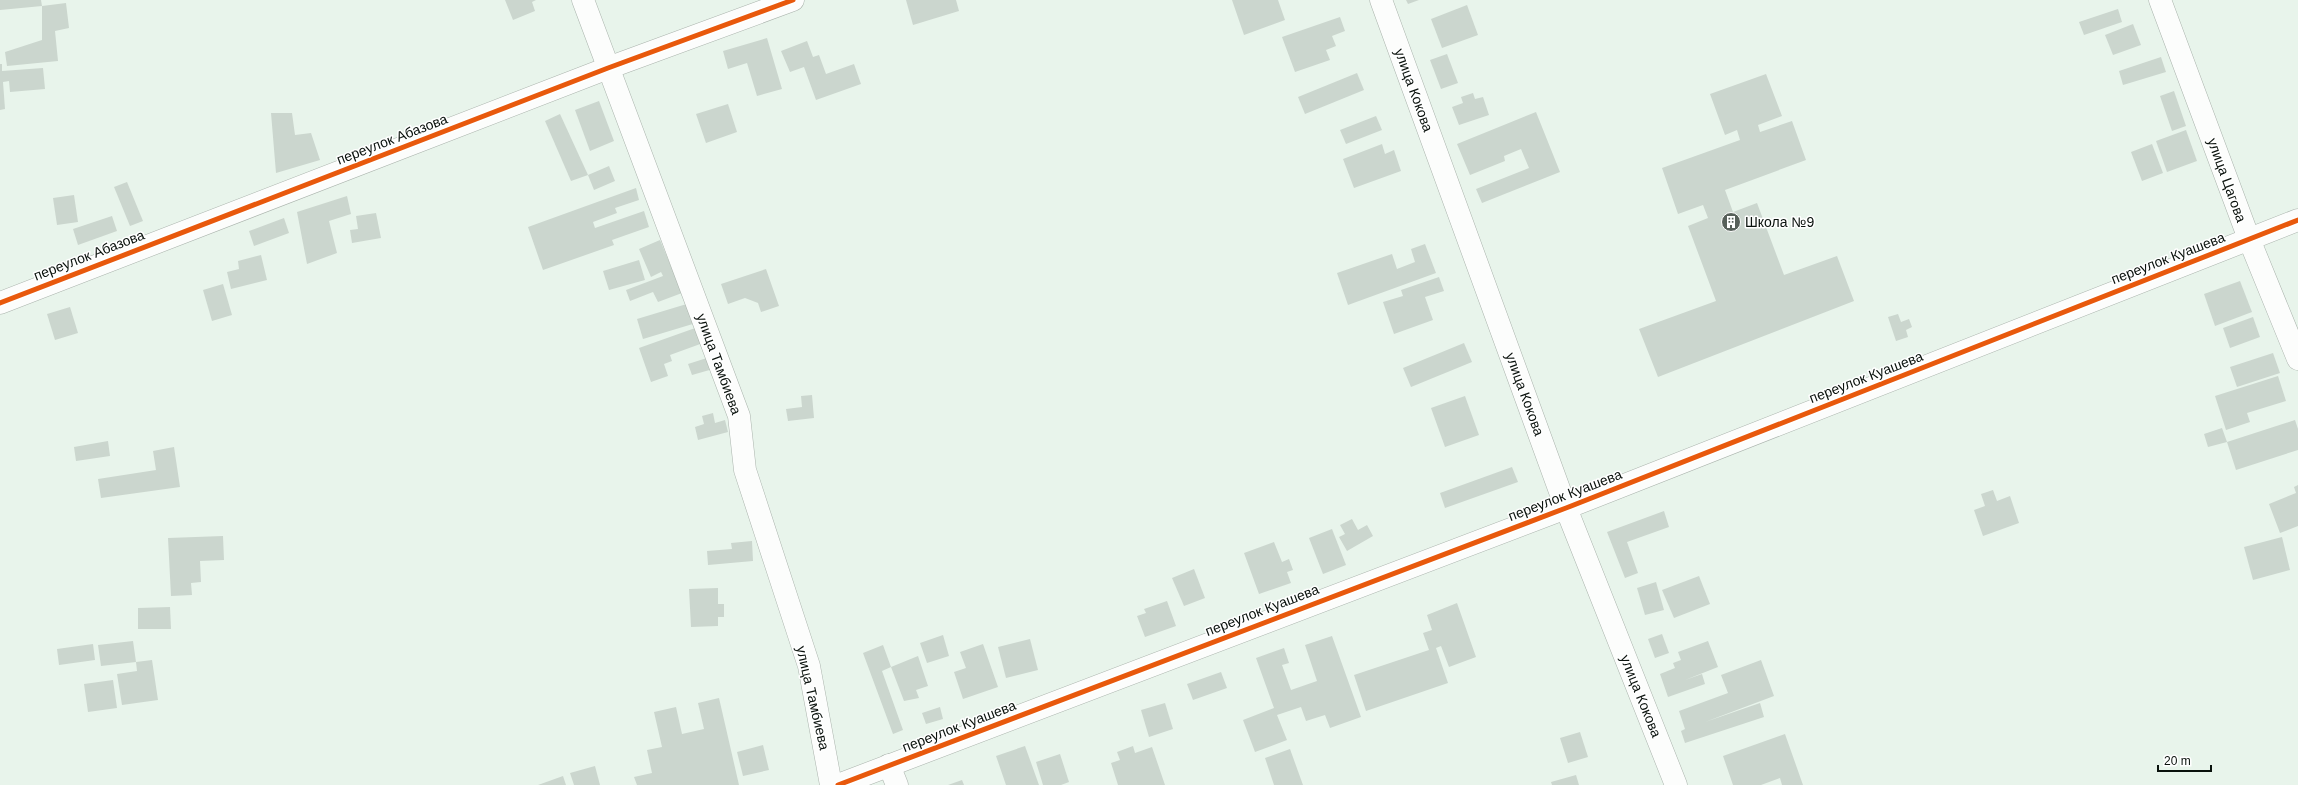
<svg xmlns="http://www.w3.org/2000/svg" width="2298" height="785" viewBox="0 0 2298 785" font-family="Helvetica,sans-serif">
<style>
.building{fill:#cbd6ce}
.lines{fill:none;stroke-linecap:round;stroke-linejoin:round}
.minor-casing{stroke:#aab3ac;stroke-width:23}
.minor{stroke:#fcfdfc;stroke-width:22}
.cycleway-casing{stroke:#fff;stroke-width:8}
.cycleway{stroke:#e8590c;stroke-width:5}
.labels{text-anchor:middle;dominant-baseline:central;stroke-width:3;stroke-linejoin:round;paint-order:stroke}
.street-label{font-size:14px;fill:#09110c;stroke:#fff}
.poi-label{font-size:14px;fill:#09110c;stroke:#fff;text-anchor:start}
</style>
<rect width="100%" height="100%" fill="#e8f4eb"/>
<!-- building -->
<g class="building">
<path d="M0,0h41l1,6 -42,4z"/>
<path d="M505,0h31l-4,2 3,9 -22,9z"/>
<path d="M906,0h50l3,11 -46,14z"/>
<path d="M1232,0h46l7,20 -41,15z"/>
<path d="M1406,0h13l-11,4z"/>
<path d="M66,3l3,25 -14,3 3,30 -51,5 -2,-14 37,-12v-34z"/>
<path d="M1467,5l11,30 -36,13 -11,-29z"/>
<path d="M2118,9l4,13 -38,13 -5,-13z"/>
<path d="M1340,17l5,14 -13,5 4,10 -10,4 4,10 -35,12 -13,-35z"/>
<path d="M2133,24l8,21 -28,10 -8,-20z"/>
<path d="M767,38l15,51 -25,7 -10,-33 -19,6 -5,-18z"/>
<path d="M807,41l6,16 6,-2 7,19 28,-10 7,20 -45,16 -12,-33 -14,5 -9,-21z"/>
<path d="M1447,54l11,29 -17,6 -11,-29z"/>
<path d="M2161,57l5,15 -43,13 -4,-14z"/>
<path d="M0,64h2v7l41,-3 2,21 -35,3 -1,-11 -6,1 2,27 -5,1z"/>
<path d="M1357,73l7,17 -59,24 -7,-17z"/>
<path d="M1766,74l16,42 -24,9 2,7 32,-11 14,39 -81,30 8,22 24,-9 27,72 53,-19 17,45 -196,76 -19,-48 77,-28 -28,-75 20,-8 -5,-13 -25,9 -16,-46 78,-28 -3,-10 -12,5 -15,-41z"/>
<path d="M2174,91l12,35 -14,5 -12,-35z"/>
<path d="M1473,93l2,6 8,-2 6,18 -30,10 -7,-18 11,-4 -2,-6z"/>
<path d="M599,101l15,40 -24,10 -15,-41z"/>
<path d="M728,104l9,28 -31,11 -10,-29z"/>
<path d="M1536,112l24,60 -78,31 -6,-14 53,-21 -8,-19 -17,7 1,5 -35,14 -13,-31z"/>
<path d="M271,113h21l3,22 16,-2 9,27 -44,13z"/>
<path d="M560,114l28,61 -17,6 -26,-60z"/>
<path d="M1376,116l6,14 -36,14 -6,-14z"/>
<path d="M2186,130l11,31 -30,11 -11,-31z"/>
<path d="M1382,144l3,10 9,-4 7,21 -47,17 -11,-29z"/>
<path d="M2152,144l11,29 -21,8 -11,-29z"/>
<path d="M609,166l6,15 -21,9 -6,-15z"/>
<path d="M127,182l16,39 -13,5 -16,-39z"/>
<path d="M636,188l3,12 -24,8 2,5 -24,9 2,6 49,-17 5,16 -37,13 2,5 -71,25 -15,-43z"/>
<path d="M74,195l4,27 -21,3 -4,-27z"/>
<path d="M347,196l4,18 -22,7 8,32 -30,11 -10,-52z"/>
<path d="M376,213l5,25 -29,5 -2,-13 8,-1 -2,-13z"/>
<path d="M112,216l5,15 -39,14 -5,-16z"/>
<path d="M284,218l5,15 -35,13 -5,-15z"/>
<path d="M660,240l22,53 -24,9 -5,-10 -23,9 -4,-11 37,-14 -2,-4 -10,5 -12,-28z"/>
<path d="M1425,244l11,29 -88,32 -11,-32 55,-19 5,15 18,-7 -4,-13z"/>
<path d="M261,255l6,25 -36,9 -4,-17 12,-3 -1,-8z"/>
<path d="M639,260l6,20 -36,10 -6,-19z"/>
<path d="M766,269l13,37 -18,6 -3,-9 -13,-5 -17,6 -7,-20z"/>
<path d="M1439,277l5,14 -19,6 8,23 -39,14 -11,-32 20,-6 -2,-6z"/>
<path d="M2240,281l12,31 -37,14 -11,-32z"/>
<path d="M223,284l9,31 -20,6 -9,-31z"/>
<path d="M690,303l6,20 -53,16 -6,-20z"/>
<path d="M70,307l8,26 -23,7 -8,-26z"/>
<path d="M1898,314l3,8 8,-3 3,8 -6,3 2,7 -12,4 -8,-24z"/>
<path d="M2253,317l7,20 -30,11 -7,-20z"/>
<path d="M698,327l5,16 -33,12 2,6 -8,3 4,12 -17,6 -12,-34z"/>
<path d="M1464,343l8,19 -61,25 -8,-19z"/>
<path d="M2273,353l7,20 -43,14 -7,-20z"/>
<path d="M710,357l3,12 -21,6 -4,-11z"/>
<path d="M2278,376l8,25 -39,12 3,9 -24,8 -11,-34z"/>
<path d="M812,395l2,23 -26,3 -2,-12 16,-2 -1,-11z"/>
<path d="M1465,396l14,39 -34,12 -14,-39z"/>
<path d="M713,413l2,10 10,-3 3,12 -30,8 -3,-13 9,-3 -2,-8z"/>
<path d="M2295,420l3,9v21l-62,20 -9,-28 -19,5 -4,-13 18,-6 5,14z"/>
<path d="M108,441l2,15 -34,5 -2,-14z"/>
<path d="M174,447l6,40 -79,11 -3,-19 58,-9 -3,-19z"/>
<path d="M1512,467l6,15 -73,26 -5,-15z"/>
<path d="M2298,485v41l-18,7 -11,-29 27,-11 -2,-6z"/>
<path d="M1993,490l4,11 13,-5 9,27 -36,13 -9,-26 11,-4 -4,-12z"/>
<path d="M1664,511l5,16 -42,15 11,31 -13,5 -18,-46z"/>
<path d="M1352,519l6,11 9,-5 6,11 -26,15 -8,-14 6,-3 -5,-9z"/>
<path d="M1332,529l14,36 -23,9 -14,-36z"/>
<path d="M223,536l1,24 -24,1 1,21 -10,1 1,12 -21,1 -3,-58z"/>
<path d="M2282,537l8,33 -37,10 -9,-33z"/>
<path d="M752,541l1,20 -45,4 -1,-14 25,-2 -1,-6z"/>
<path d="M1274,542l8,20 7,-3 4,11 -6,2 4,11 -32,11 -15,-41z"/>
<path d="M1194,569l11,29 -21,8 -12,-28z"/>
<path d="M1699,576l11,28 -36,14 -12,-28z"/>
<path d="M1656,582l8,28 -19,5 -8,-27z"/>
<path d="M718,588v16h6v13h-6v9l-27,1 -2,-38z"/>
<path d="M1167,601l9,25 -31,11 -8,-21 9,-3 -2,-4z"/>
<path d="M1457,603l19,54 -27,10 -8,-21 -5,2 12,35 -82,28 -12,-36 75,-25 -6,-17 9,-3 -5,-15z"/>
<path d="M170,607l1,22h-33v-21z"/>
<path d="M1662,634l7,19 -14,5 -7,-19z"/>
<path d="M943,635l6,21 -22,7 -7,-20z"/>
<path d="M1332,636l29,81 -31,11 -5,-13 -19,6 -5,-14 -24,8 10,25 -32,12 -12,-32 31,-12 -18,-50 28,-10 5,15 -7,2 9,25 26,-9 -12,-36z"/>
<path d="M1030,639l8,31 -32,8 -8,-31z"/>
<path d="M133,641l3,21 16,-2 6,40 -36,5 -5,-31 20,-3 -1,-9 -35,4 -3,-21z"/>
<path d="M1708,641l10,26 -33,13 17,-6 3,10 -37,13 -8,-23 15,-6 -2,-5 8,-3 -3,-8z"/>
<path d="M93,644l2,16 -36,5 -2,-16z"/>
<path d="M983,644l15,43 -35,12 -9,-27 12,-4 -6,-16z"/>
<path d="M883,645l8,22 -9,4 21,59 -10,4 -30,-81z"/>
<path d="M918,656l10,30 -12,4 3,8 -15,3 -13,-34z"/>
<path d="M1761,660l13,36 -69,26 55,-19 4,14 -79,26 -4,-12 4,-2 -6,-18 49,-18 -7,-18z"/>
<path d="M1221,672l6,16 -34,12 -6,-16z"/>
<path d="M113,680l4,28 -29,4 -4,-28z"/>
<path d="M719,698l20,87h-102l-3,-8 18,-4 -5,-23 15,-3 -8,-35 22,-5 6,27 22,-5 -6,-26z"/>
<path d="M1165,703l8,26 -24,8 -8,-27z"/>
<path d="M940,707l3,12 -17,5 -4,-11z"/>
<path d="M1580,732l8,25 -20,6 -8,-25z"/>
<path d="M1785,734l18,51h-21l-2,-7 -19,7h-28l-10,-29z"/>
<path d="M763,745l6,25 -26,6 -6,-24z"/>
<path d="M1025,746l14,39h-33l-10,-29z"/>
<path d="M1133,746l2,7 17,-6 13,38h-47l-7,-22 9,-3 -3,-8z"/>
<path d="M1290,749l13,36h-29l-9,-27z"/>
<path d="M1060,754l9,28 -8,3h-18l-7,-23z"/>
<path d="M595,766l5,19h-26l-4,-12z"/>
<path d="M1576,775l3,10h-27l-1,-3z"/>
<path d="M563,776l3,9h-28z"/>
<path d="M962,780l2,5h-16z"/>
</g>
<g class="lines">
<!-- minor casing -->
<g class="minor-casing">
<g id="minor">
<path d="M583,0l156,416 6,54 64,196 22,119"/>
<path d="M1381,0l185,508 110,277"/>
<path d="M2160,0l89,239 49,120"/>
<path d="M0,303l608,-235 185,-68"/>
<path d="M889,765l8,20"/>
<path d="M838,785l728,-277 732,-288"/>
</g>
</g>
<!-- minor -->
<use href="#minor" class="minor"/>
<!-- cycleway casing -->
<g class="cycleway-casing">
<g id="cycleway">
<path d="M0,303l608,-235 185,-68"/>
<path d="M838,785l728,-277 732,-288"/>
</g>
</g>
<!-- cycleway -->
<use href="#cycleway" class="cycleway"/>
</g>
<!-- icons -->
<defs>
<g id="building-disc" transform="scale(1)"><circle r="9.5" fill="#57605a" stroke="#fff"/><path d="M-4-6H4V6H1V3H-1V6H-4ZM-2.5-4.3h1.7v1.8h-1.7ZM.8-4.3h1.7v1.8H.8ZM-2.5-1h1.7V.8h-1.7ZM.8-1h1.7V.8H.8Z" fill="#fff"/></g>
</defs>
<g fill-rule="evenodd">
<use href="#building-disc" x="1731" y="222"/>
</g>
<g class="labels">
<!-- street labels -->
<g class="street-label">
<text transform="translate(1414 90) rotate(70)">улица Кокова</text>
<text transform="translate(392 139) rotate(-21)">переулок Абазова</text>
<text transform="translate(2227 180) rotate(70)">улица Цагова</text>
<text transform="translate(89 255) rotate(-21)">переулок Абазова</text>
<text transform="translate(2168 258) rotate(-21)">переулок Куашева</text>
<text transform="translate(719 364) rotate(70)">улица Тамбиева</text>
<text transform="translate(1866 377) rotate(-21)">переулок Куашева</text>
<text transform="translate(1525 394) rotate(70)">улица Кокова</text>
<text transform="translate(1565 495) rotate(-21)">переулок Куашева</text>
<text transform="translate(1262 610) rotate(-21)">переулок Куашева</text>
<text transform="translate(1641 696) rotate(68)">улица Кокова</text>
<text transform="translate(813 698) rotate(77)">улица Тамбиева</text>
<text transform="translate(959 726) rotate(-21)">переулок Куашева</text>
</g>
<!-- poi labels -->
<g class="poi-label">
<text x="1745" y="222">Школа №9</text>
</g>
</g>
<!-- scale -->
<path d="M2158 765v6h53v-6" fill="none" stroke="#09110c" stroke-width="2"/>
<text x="2164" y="765" font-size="12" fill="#09110c" stroke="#ffffff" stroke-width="3" paint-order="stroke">20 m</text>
</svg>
